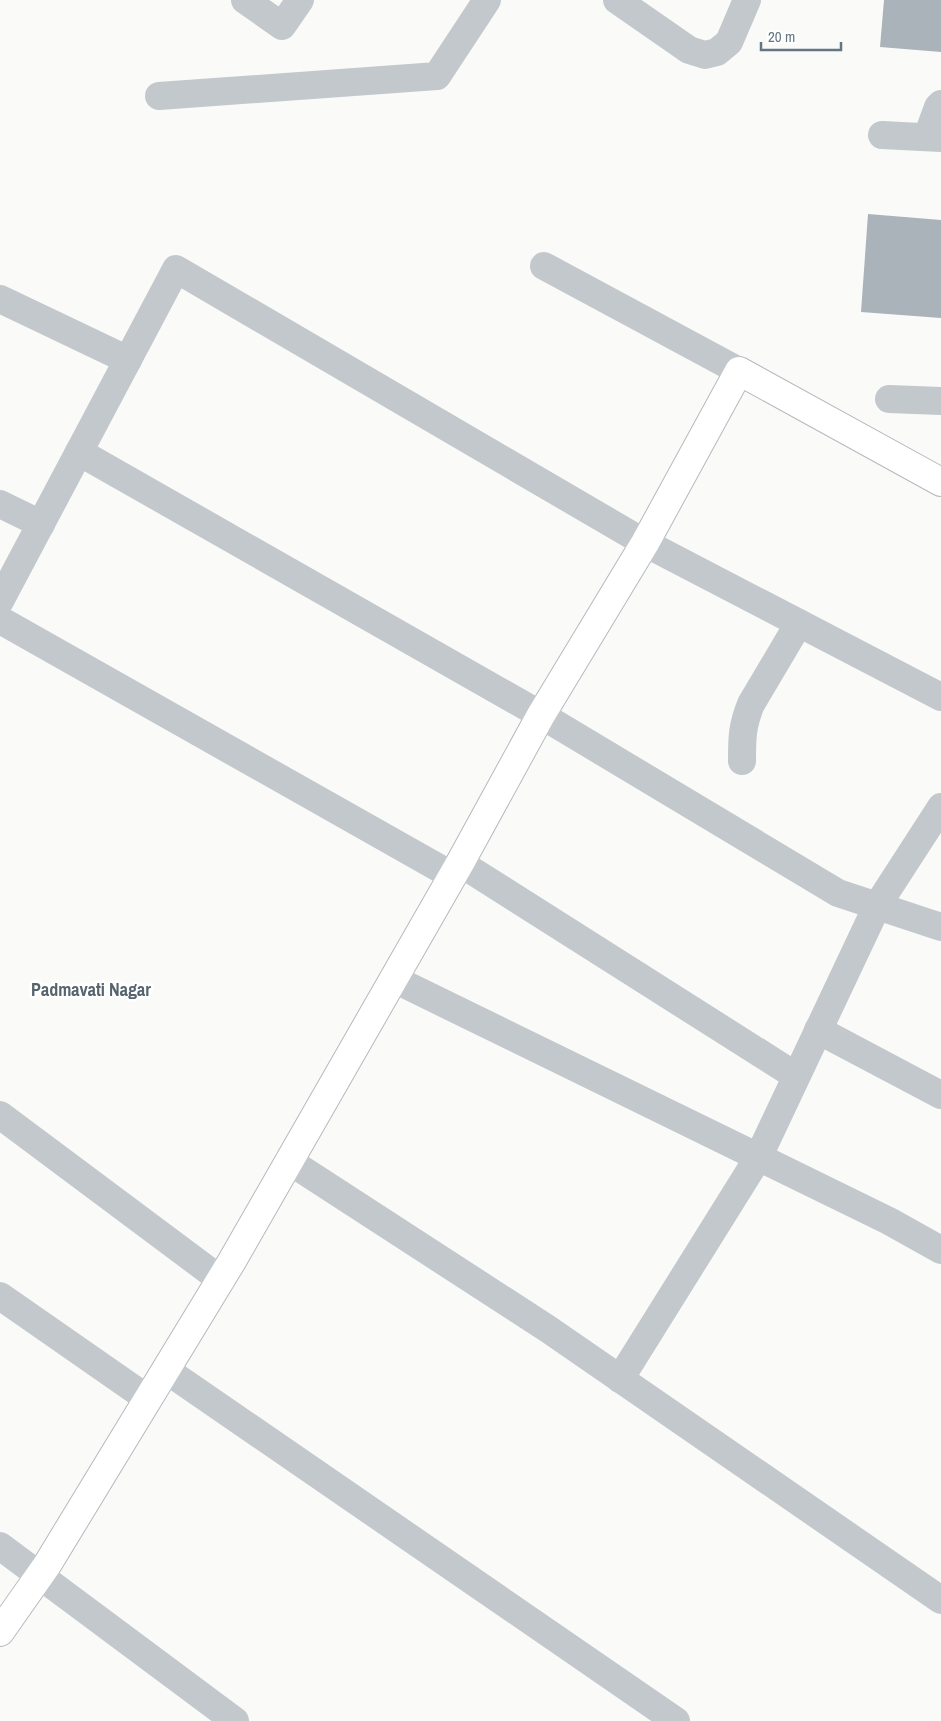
<svg xmlns="http://www.w3.org/2000/svg" width="941" height="1721" viewBox="0 0 941 1721" font-family="'Archivo Narrow',sans-serif">
<style>
.building{fill:#aab3b9}
.lines{fill:none;stroke-linecap:round;stroke-linejoin:round}
.major-casing{stroke:#b5babe;stroke-width:30}
.minor{stroke:#c3c8cc;stroke-width:28}
.major{stroke:#fff;stroke-width:28}
.labels{text-anchor:middle;dominant-baseline:central;stroke-width:5;stroke-linejoin:round;paint-order:stroke}
.quarter-label{font-size:18px;font-weight:bold;fill:#57646e;stroke:#fff}
</style>
<rect width="100%" height="100%" fill="#fafaf8"/>
<!-- building -->
<g class="building">
<path d="M884,0h57v52l-61,-5z"/>
<path d="M868,214l73,6v98l-80,-6z"/>
</g>
<g class="lines">
<!-- major casing -->
<g class="major-casing">
<path id="major" d="M0,1632l47,-67 185,-304 228,-398 81,-148 104,-172 94,-172 202,111"/>
</g>
<!-- minor -->
<g class="minor">
<path d="M245,0l37,26 18,-26"/>
<path d="M617,0l72,50 16,5 12,-3 12,-10 18,-42"/>
<path d="M159,96l278,-20 50,-76"/>
<path d="M882,135l59,3"/>
<path d="M927,137l11,-30 3,-3"/>
<path d="M544,266l195,105"/>
<path d="M0,299l128,61"/>
<path d="M889,399l52,2"/>
<path d="M79,452l462,263 297,178 103,34"/>
<path d="M0,504l41,20"/>
<path d="M0,601l176,-332 469,274 296,154"/>
<path d="M0,620l453,256"/>
<path d="M742,761c0,-23 0,-35 9,-57l48,-81"/>
<path d="M460,863l336,213"/>
<path d="M394,979l495,242 52,29"/>
<path d="M818,1030l123,65"/>
<path d="M0,1115l221,165"/>
<path d="M289,1161l259,168 393,271"/>
<path d="M0,1296l148,103"/>
<path d="M166,1370l510,351"/>
<path d="M620,1379l138,-221 119,-252 64,-99"/>
<path d="M0,1546l235,175"/>
</g>
<!-- major -->
<use href="#major" class="major"/>
</g>
<g class="labels">
<!-- quarter labels -->
<g class="quarter-label">
<text x="91" y="989">Padmavati Nagar</text>
</g>
</g>
<!-- scale -->
<path d="M761 42v8h80v-8" fill="none" stroke="#657683" stroke-width="2.5"/>
<text x="768" y="42" font-size="15" fill="#657683" stroke="#ffffff" stroke-width="4" paint-order="stroke">20 m</text>
</svg>
